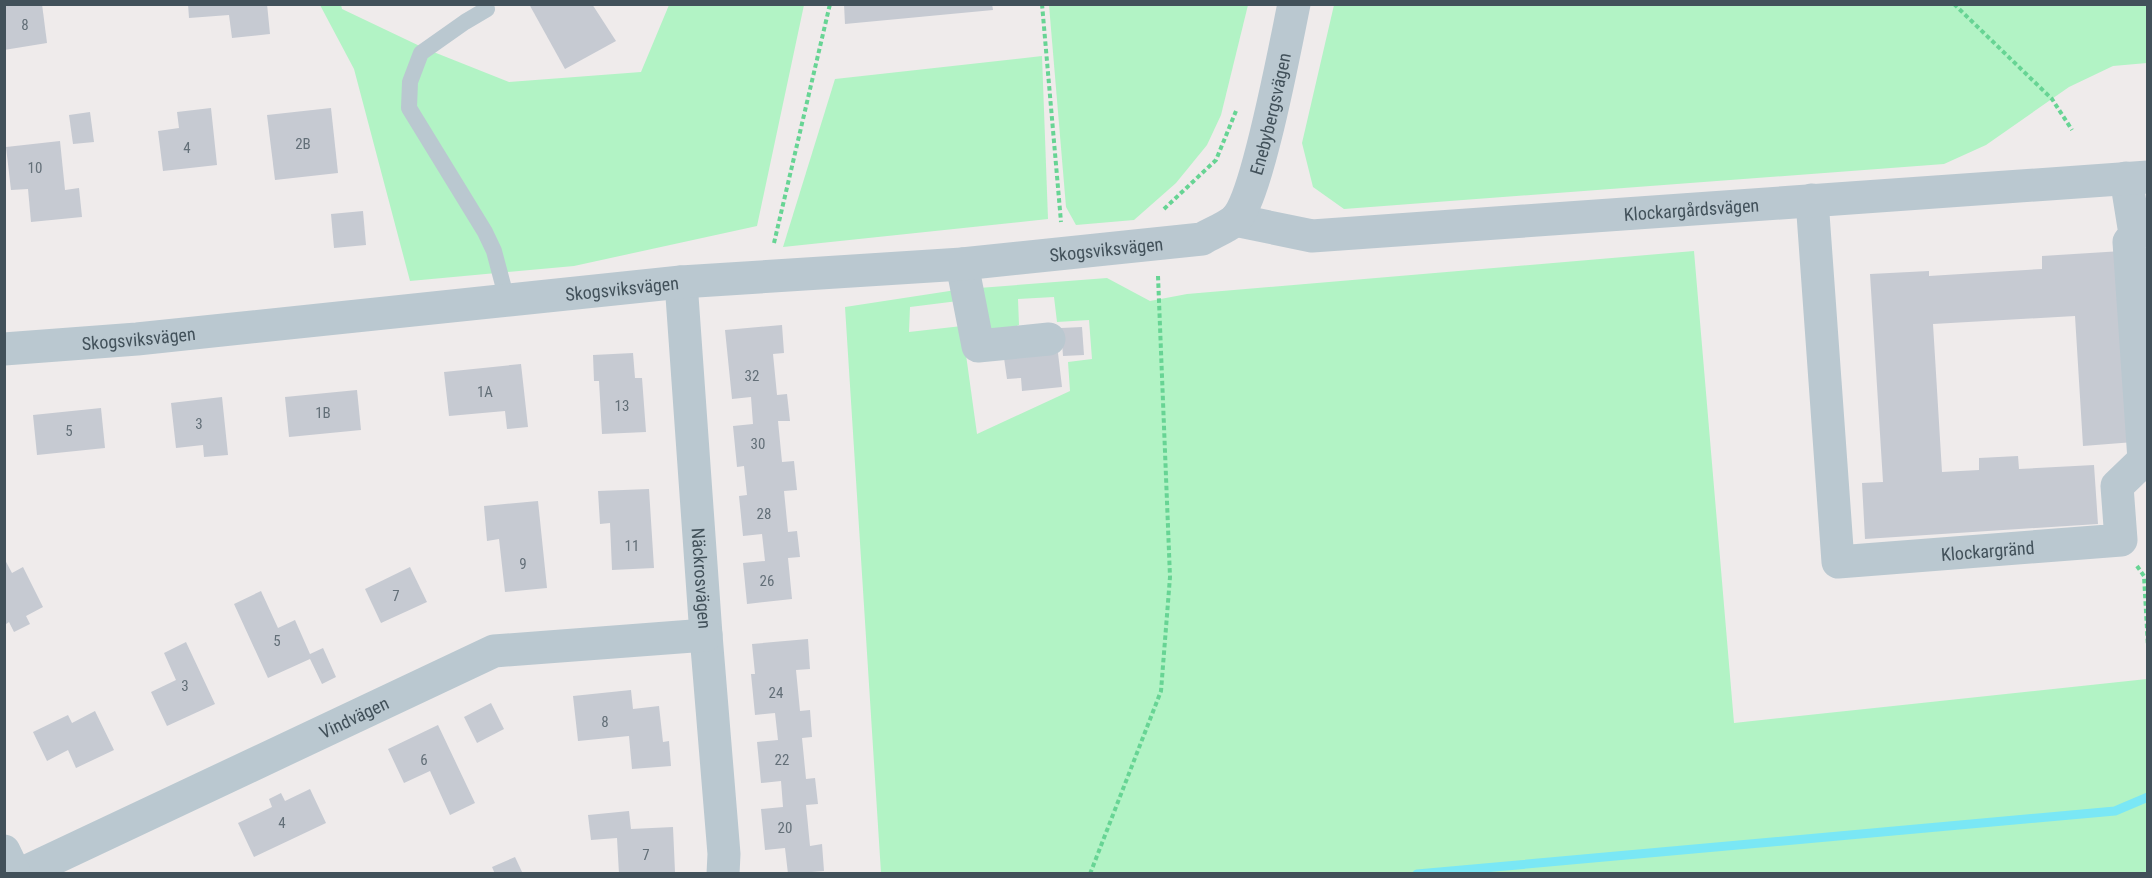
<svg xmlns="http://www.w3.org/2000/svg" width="2152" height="878" viewBox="0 0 2152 878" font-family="'Roboto Condensed',sans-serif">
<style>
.green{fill:#b2f3c5}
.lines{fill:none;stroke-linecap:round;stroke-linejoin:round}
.stream{stroke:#7ae7f5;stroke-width:9}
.building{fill:#c6cad2}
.path{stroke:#67d494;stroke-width:4;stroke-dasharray:4.5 3;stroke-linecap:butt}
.service{stroke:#bac8d0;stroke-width:16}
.minor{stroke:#bac8d0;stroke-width:33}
.tertiary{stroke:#bac8d0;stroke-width:33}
.labels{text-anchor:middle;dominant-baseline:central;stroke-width:5;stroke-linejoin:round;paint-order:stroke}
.number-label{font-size:15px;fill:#636f78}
.street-label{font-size:18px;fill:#42515a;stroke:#fff}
</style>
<rect width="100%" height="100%" fill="#efebeb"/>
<!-- green -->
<g class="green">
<path d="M320,5h21l1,4 84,40 83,33 132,-10 28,-67h135l-47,221 -183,40 -164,15 -56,-212z"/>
<path d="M1049,5h199l-27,110 -14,30 -31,38 -42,37 -58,5 -10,-18z"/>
<path d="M1334,5h813v58l-34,3 -44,21 -83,58 -42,19 -600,45 -31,-22 -11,-44z"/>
<path d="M1042,56l6,163 -265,28 52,-168z"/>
<path d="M1694,251l40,472 413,-44v194h-1266l-36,-566 111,-17 2,11 -48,6 -1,25 53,-6 15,108 93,-43 -2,-29 24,-3 -3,-39 -32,2 -3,-25 -36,2 1,26 -17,7 -17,-5 -6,-39 128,-10 43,23 37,-7z"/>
</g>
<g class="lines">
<!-- stream -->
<path class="stream" d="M1417,874l698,-63 33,-14"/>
</g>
<!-- building -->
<g class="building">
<path d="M13,4h29l5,39 -43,7v-44z"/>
<path d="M188,4h79l3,30 -38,4 -3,-23 -40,3z"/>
<path d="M529,4h63l24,37 -51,28z"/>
<path d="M844,4h148l1,6 -148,14z"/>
<path d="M211,108l6,57 -54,6 -5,-40 21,-3 -2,-16z"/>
<path d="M331,108l7,65 -63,7 -8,-65z"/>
<path d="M90,112l4,30 -21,2 -4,-29z"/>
<path d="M60,141l5,49 14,-2 3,29 -51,5 -3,-33 -17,1 -5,-43z"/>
<path d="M363,211l3,34 -32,3 -3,-34z"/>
<path d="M2122,251l12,191 -51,4 -8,-130 -142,8 9,148 37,-2v-12l39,-2 1,13 75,-4 4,59 -233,15 -3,-56 21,-1 -13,-208 59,-3v5l113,-7v-13z"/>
<path d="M782,325l2,28 -11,1 4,41 10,-1 3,27h-12l4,41 12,-1 3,29 -13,1 4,41 9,-1 3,26 -12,1 4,41 -45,5 -4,-41 22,-2 -3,-27 -19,2 -4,-40 8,-1 -3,-29 -7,1 -4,-41 20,-2 -2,-27 -19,2 -7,-69z"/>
<path d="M1082,327l2,28 -21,1 -2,-28z"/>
<path d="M633,353l2,25h7l4,54 -44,2 -3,-53h-5l-1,-26z"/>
<path d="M1058,353l4,34 -40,4 -1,-13 -14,1 -3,-21z"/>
<path d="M521,364l7,63 -21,2 -2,-18 -56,5 -5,-44z"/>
<path d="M357,390l4,40 -72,7 -4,-40z"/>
<path d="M222,397l6,58 -24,2 -1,-12 -27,3 -5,-45z"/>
<path d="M101,408l4,40 -68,7 -4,-40z"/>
<path d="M649,489l5,79 -42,2 -2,-47 -10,1 -2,-33z"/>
<path d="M538,501l9,87 -42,4 -6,-53 -12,2 -3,-35z"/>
<path d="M4,558l8,15 11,-6 20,40 -17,9 4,8 -16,8 -5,-10 -3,2 -2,-3z"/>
<path d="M410,567l17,35 -46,21 -16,-34z"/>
<path d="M261,591l17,37 17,-8 15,34 13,-6 13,29 -14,7 -12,-25 -42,19 -34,-74z"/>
<path d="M808,639l2,30 -14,1 4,41 10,-1 2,27 -10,1 4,41 9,-1 3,26 -12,1 4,41 12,-2 2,27 -36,3 -3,-26 -20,2 -4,-41 22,-2 -2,-26 -20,2 -4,-41 21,-2 -3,-27 -20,2 -4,-41h4l-3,-30z"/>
<path d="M186,642l29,62 -48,22 -16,-34 25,-12 -12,-27z"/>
<path d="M631,690l2,19 26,-3 4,36 6,-1 2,25 -39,3 -3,-33 -51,5 -5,-45z"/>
<path d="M491,703l13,26 -27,14 -13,-26z"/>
<path d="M95,711l19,39 -38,18 -8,-18 -21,11 -14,-29 35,-17 4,8z"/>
<path d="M438,725l37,78 -25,12 -20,-44 -26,12 -16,-34z"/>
<path d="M310,789l16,34 -72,34 -16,-34 34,-16 -3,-8 12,-6 4,8z"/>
<path d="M629,811l2,18 42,-2 2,45 -56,2 -2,-36 -26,2 -3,-25z"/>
<path d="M515,857l8,17h-28l-3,-7z"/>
</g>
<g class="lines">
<!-- path -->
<g class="path">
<path d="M1042,4l19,218"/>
<path d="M1954,4l98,95 20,31"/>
<path d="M1164,209l52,-49 20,-49"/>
<path d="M774,243l56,-239"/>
<path d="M2137,566l7,10 4,71"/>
<path d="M1090,874l71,-183 9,-114 -12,-301"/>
</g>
<!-- service -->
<path class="service" d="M487,9l-22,13 -44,31 -11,29 -1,26 76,124 9,19 13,49"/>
<!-- minor -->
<g class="minor">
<path id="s1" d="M1812,200l26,362 283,-22 -4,-54 27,-26 -15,-218 6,-8 -9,-56"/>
<path id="s2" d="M1235,220l77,16 836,-59"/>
<path d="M962,264l16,82 71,-7"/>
<path id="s3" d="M681,282l25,353 18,219 -1,20"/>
<path id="s4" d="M21,874l473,-223 212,-16"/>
</g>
<!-- tertiary -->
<g class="tertiary">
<path id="s5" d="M4,349l133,-10 544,-57 281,-18 240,-25c10,-6 23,-11 32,-18 23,-20 52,-179 60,-217"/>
<path d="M4,851l11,23"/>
</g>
</g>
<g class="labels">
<!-- number labels -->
<g class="number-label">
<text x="25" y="25">8</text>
<text x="303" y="144">2B</text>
<text x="187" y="148">4</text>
<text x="35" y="168">10</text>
<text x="752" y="376">32</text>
<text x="485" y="392">1A</text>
<text x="622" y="406">13</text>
<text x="323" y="413">1B</text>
<text x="199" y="424">3</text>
<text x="69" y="431">5</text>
<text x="758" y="444">30</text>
<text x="764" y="514">28</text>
<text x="632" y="546">11</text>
<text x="523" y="564">9</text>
<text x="767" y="581">26</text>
<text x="396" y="596">7</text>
<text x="277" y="641">5</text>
<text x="185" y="686">3</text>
<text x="776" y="693">24</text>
<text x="605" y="722">8</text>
<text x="424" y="760">6</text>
<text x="782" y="760">22</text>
<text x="282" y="823">4</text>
<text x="785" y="828">20</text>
<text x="646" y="855">7</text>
</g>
<!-- street labels -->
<g class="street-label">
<text stroke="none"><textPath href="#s5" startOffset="1354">Enebybergsvägen</textPath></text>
<text stroke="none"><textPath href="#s2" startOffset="459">Klockargårdsvägen</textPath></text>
<text stroke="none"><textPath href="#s5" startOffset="1107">Skogsviksvägen</textPath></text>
<text stroke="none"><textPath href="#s5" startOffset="621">Skogsviksvägen</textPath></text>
<text stroke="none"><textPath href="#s5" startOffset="135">Skogsviksvägen</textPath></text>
<text stroke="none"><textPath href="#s1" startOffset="513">Klockargränd</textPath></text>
<text stroke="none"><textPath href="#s3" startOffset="297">Näckrosvägen</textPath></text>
<text stroke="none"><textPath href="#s4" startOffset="368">Vindvägen</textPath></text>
</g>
</g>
<!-- border -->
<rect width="2152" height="878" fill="none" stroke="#42515a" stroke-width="12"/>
</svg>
